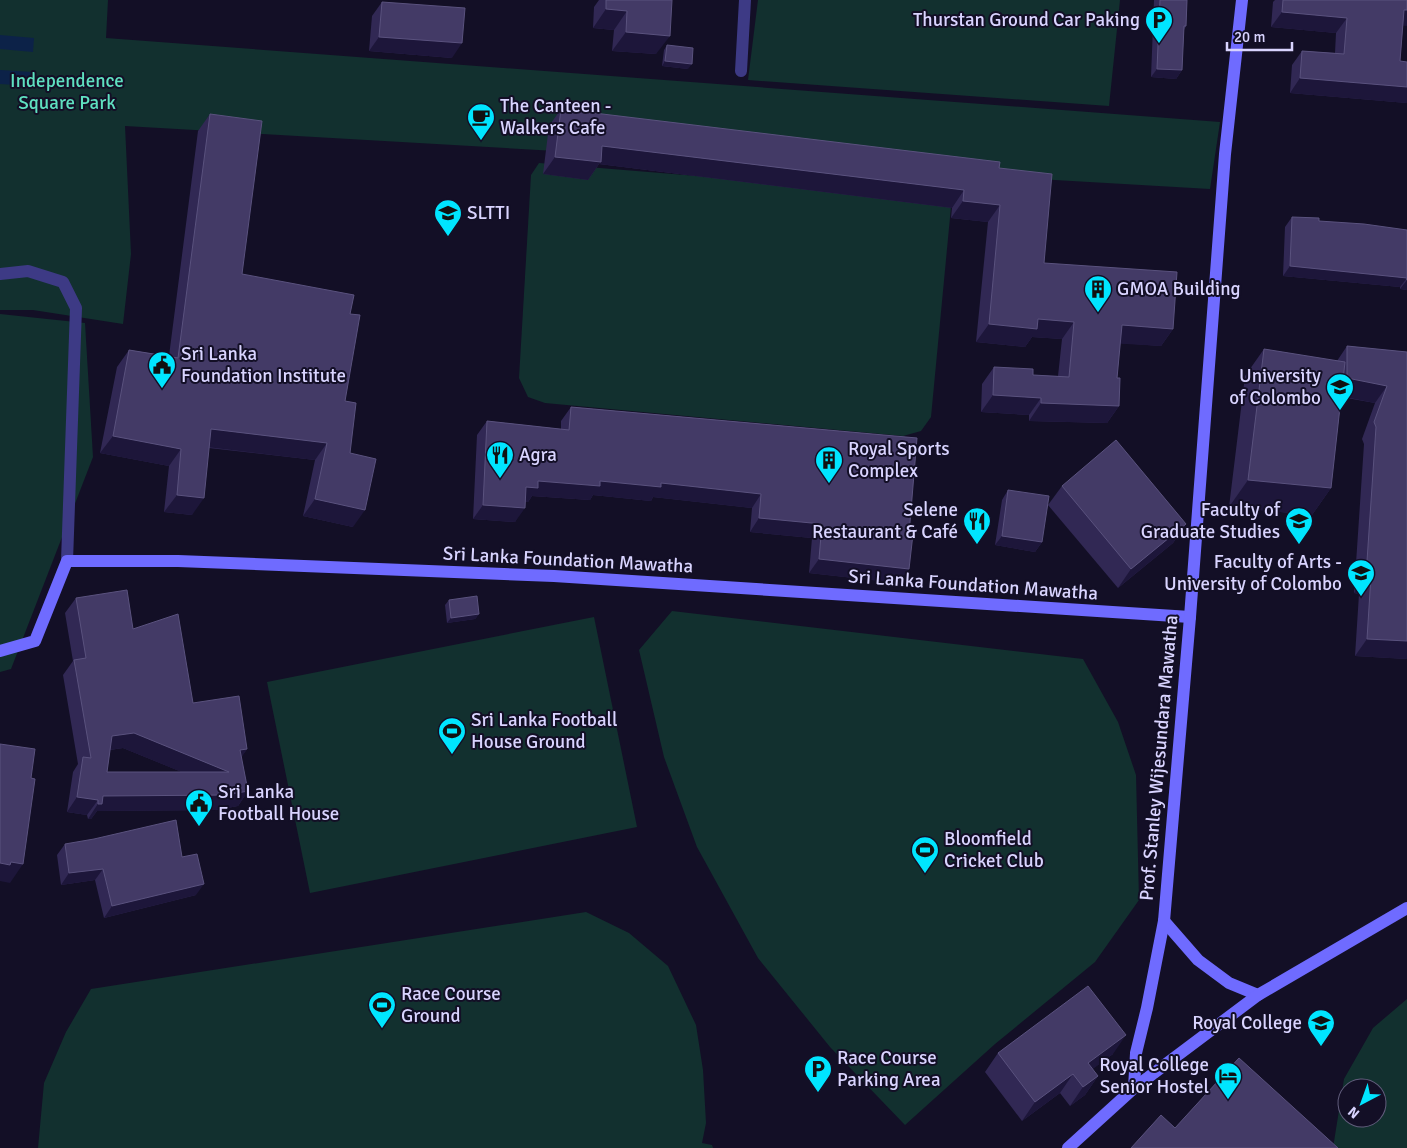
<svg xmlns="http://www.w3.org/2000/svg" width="1407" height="1148" viewBox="0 0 1407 1148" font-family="Signika,sans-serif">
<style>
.green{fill:#12302f;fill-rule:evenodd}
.water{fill:#0c2248}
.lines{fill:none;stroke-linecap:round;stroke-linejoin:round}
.street{stroke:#3d3a85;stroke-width:12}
.secondary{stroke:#6f6bff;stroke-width:12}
.wall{fill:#312854;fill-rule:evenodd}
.shaded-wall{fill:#1d163a}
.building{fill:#433a66;stroke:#5a527e;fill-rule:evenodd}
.labels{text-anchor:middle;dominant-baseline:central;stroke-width:4;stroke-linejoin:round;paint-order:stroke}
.poi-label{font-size:19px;fill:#d9d4ff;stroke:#130f26;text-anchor:start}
.park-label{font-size:19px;fill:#5fe0c0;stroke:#130f26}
.street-label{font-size:19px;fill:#d9d4ff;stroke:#130f26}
</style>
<rect width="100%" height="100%" fill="#130f26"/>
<!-- green -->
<g class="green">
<path d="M0,0h108l-2,38 1114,84 -10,67 -1085,-63 6,128 -8,70 -90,-14h-33z"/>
<path d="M758,0h362l-11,106 -361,-26z"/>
<path d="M539,163l328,27 84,17 -20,210 -10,14 -18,5 -358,-33 -17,-6 -9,-19 12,-203z"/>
<path d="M0,314l85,9 8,134 -82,212 -11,3z"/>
<path d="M672,611l411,48 35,63 18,53 3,125 -44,62 -100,82 -90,81 -75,-78 -72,-89 -61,-111 -33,-90 -25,-107z"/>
<path d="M594,617l43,210 -327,66 -43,-211z"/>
<path d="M586,912l43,21 39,33 28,59 7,45 3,53 -4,20 10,2 1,3h-675l6,-65 22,-51 25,-43z"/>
<path d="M1407,999v149h-74l11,-69 29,-51zM1347,1088h30v30h-30z"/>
</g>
<!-- water -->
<g class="water">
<path d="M0,35l34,3 -1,14 -33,-3z"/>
<path d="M0,70l33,2 -1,14 -32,-2z"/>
</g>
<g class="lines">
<!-- street -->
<g class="street">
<path d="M741,71l4,-71"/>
<path d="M0,274l28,-3 35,11 13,26 -9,253"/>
</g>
<!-- secondary -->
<g class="secondary">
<path d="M0,651l35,-10 32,-80h111l376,15 636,41"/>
<path d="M1164,921l34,39 31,23 29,12"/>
<path d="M1134,1088l2,-35 11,-45 17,-87 26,-304 35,-463 17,-154"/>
<path d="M1068,1148l66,-60 124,-93 149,-87"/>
</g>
</g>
<!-- wall -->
<g class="wall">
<path d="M599,0h73l-16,54 -44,-3 2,-21 -21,-2 1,-21z"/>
<path d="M1154,0h33l-1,26 -2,4 -2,40 -6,9 -25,-2z"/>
<path d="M1275,0h132l-4,25 -3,36 7,1v41l-117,-10 2,-28 10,-14 33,2 1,-20 -65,-6 2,-25z"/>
<path d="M382,2l70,56 -83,-7 3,-35z"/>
<path d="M667,45l21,24 -26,-3 2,-16z"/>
<path d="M561,109l438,59 45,95 129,66 -12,17 -41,-3 -3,35 2,28 -12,17 -78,-2v-6l-48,-3 1,-28 12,-17 39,8 25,1 4,-37 -30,-2 -7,10 -49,-5 12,-120 -37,-4 1,-10 -353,-44 -11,16 -45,-6 6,-48z"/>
<path d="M210,114l32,160 108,40 -5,87 5,52 3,74 -50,-11 12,-56 -106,-12 -17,67 -28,-3 5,-46 -69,-13 17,-86 12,-17 40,6 29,-225z"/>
<path d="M1292,217l27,4 88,9v60l-7,-1v-2l-117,-11 2,-49z"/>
<path d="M1347,346l60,6v307l-52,-3 4,-62 -5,-1 10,-149 -2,-5 13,-36 -34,-6 -10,91 -19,27 -83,-8 16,-131 19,-27 73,12z"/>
<path d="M571,407l346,31 -18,145 -90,-10 3,-35 -62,-6 2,-24 -99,-11 -2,4 -58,-6 -3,5 -58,-4 -4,6h-3l-10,20 -42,-3 4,-84 10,-14 74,8v-8z"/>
<path d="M1062,486l124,38 -13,19 -55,45 -70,-83z"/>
<path d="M1008,490l34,52 -7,10 -40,-7 7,-45z"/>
<path d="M76,598l57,31 60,74 54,46 -6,8 7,34 -10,15 -22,4 -119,1 -6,8h-3l-1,-4 -20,-3 6,-40 5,-8 -15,-89 10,-14 -8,-48zM123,748l59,24h-75l3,-22z"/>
<path d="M449,600l30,14 -4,5 -28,4 -2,-18z"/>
<path d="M65,844l117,13 14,38 -92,23 -9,-38 -34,5 -4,-30z"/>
<path d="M998,1053l115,1 -21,15 6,7 -13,19 -15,11 -10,-13 -38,28 -37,-49z"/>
</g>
<!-- shaded-wall -->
<g class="shaded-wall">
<path d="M606,9l21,2 -13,19 -21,-2z"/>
<path d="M1404,10h3v16l-13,-1z"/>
<path d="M1282,12l65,6 -11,15 -65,-6z"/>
<path d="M626,32l44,4 -14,18 -44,-3z"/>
<path d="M379,37l83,6 -10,15 -83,-7z"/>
<path d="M665,61l27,3 -4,5 -26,-3z"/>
<path d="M1157,69l25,1 -6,9 -25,-2z"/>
<path d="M1300,78l107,9v16l-117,-10z"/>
<path d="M602,146l362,44 -12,18 -353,-44 -11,16 -45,-6 12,-17z"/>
<path d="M963,201l37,4 -12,17 -37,-4z"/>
<path d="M1290,266l117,12 -7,9 -117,-11z"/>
<path d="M1407,280v10l-7,-1z"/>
<path d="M1038,319l36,3 -12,17 -30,-2 -7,10 -49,-5 13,-18z"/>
<path d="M1122,325l51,4 -12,17 -52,-3z"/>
<path d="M1347,378l40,8 -12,17 -40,-8z"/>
<path d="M993,395l48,3 -12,17 -48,-3z"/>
<path d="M1041,403l78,3 -12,17 -78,-2z"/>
<path d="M211,429l116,14 -12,17 -116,-14z"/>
<path d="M113,436l68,13 -12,17 -69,-13z"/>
<path d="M1248,480l83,8 -19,27 -83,-8z"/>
<path d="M538,481h62l61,2 100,11 -9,14 -99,-11 -2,4 -58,-6 -3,5 -58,-4 -4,6 -12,-1 10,-14z"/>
<path d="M177,495l27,3 -12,17 -28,-3z"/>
<path d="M315,499l50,11 -12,17 -50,-11z"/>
<path d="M483,505l42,3 -10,14 -42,-3z"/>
<path d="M759,518l63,6 -10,14 -62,-6z"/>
<path d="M1186,524l-13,19 -55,45 13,-19z"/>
<path d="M1002,536l40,6 -7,10 -40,-7z"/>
<path d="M819,559l90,10 -10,14 -90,-10z"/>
<path d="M1366,576h5l-12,18 -5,-1z"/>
<path d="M479,614l-4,5 -28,4 4,-5z"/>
<path d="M1367,639l40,2v18l-52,-3z"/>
<path d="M134,733l95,39 -11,15 -95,-39 -22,3 11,-15z"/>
<path d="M247,749l-10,15 3,-14z"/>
<path d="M248,791l-10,15 -22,4 -119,1 -6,8h-3l15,-23z"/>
<path d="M77,797l21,3 -11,15 -20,-3z"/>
<path d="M11,862l12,2 -13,19 -10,-2v-18z"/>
<path d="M103,869l-8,11 -34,5 8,-12z"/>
<path d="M204,884l-8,11 -92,23 8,-12z"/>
<path d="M1126,1035l-13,19 -35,26 10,-17z"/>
<path d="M1073,1074l-13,19 -38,28 13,-19z"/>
<path d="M1098,1076l-13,19 -15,11 13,-19z"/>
</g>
<!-- building -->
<g class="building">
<path d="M606,0h66l-2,36 -44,-4 1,-21 -21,-2z"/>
<path d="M1160,0h27l-1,26h-2l-2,44 -25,-1z"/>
<path d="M1283,0h124v10h-3l-4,51 7,1v25l-107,-9 2,-27 42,3 3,-36 -65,-6z"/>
<path d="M382,2l83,6 -3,35 -83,-6z"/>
<path d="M667,45l26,3 -1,16 -27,-3z"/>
<path d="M561,109l439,53 -1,6 53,6 -8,89 133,9 -4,57 -51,-4 -5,53h3l-1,28 -78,-3v-5l-48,-3 1,-28 39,2v6l36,2 5,-55 -36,-3 -1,10 -48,-5 11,-119 -37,-4 1,-11 -362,-44 -1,16 -46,-5z"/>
<path d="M210,114l52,7 -20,153 112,21 -4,19 10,1 -15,86 11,2 -6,50 26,6 -11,51 -50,-11 12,-56 -116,-14 -7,69 -27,-3 4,-46 -68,-13 16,-86 49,8z"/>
<path d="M1292,217l27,1v3l45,3 43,6v50v-2l-117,-12z"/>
<path d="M1347,346l60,6v289l-40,-2 4,-63h-5l10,-149 -2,-5 13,-36 -40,-8z"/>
<path d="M1264,349l81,13 -14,126 -83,-8z"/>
<path d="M571,407l346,31 -8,96h4l-4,35 -90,-10 3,-35 -63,-6 2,-24 -100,-11v4l-61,-6v5l-62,-5v7l-12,-1 -1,21 -42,-3 4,-84 82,9z"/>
<path d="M1116,440l70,84 -55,45 -69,-83z"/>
<path d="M1008,490l41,6 -7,46 -40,-6z"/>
<path d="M127,590l6,39 45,-15 15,89 46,-7 8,53 -7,1 8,41 -21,4 -124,1 -1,8h-4v-4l-21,-3 6,-40 8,1 -17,-98 12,-2 -10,-60zM134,733l95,39h-122l5,-36z"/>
<path d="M477,596l2,18 -28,4 -2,-18z"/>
<path d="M0,744l35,5 -4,29 4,1 -12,85 -12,-2 -1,3 -10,-2z"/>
<path d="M176,820l6,37 15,-3 7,30 -92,22 -9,-37 -34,4 -4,-29 29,-5z"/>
<path d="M1088,986l38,49 -38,28 10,13 -15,11 -10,-13 -38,28 -37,-49z"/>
<path d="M1239,1058l99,90h-207l30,-33 14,13z"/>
</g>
<!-- icons -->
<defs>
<g id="parking-pin" transform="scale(1.4375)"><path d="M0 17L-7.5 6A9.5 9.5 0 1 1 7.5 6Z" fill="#00e5ff" stroke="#130f26"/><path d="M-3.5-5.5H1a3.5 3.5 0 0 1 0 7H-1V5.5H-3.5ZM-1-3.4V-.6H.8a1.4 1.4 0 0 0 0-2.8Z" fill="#111"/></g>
<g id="cafe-pin" transform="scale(1.4375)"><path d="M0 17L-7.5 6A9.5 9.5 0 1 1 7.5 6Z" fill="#00e5ff" stroke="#130f26"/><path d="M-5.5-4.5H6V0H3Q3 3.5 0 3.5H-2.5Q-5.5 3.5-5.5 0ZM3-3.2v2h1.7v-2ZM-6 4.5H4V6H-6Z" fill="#111"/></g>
<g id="school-pin" transform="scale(1.4375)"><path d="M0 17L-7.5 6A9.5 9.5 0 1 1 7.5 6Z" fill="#00e5ff" stroke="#130f26"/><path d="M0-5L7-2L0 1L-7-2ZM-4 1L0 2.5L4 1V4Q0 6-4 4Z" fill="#111"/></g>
<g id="building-pin" transform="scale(1.4375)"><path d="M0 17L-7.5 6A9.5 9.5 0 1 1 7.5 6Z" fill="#00e5ff" stroke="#130f26"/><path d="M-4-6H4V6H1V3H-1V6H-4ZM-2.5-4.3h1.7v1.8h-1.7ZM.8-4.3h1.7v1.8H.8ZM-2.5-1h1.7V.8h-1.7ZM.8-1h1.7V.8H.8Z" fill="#111"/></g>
<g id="civic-pin" transform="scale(1.4375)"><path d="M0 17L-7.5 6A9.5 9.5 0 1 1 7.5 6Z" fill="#00e5ff" stroke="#130f26"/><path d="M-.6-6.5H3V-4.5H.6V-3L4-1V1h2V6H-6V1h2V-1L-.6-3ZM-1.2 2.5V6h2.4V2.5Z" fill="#111"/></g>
<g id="university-pin" transform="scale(1.4375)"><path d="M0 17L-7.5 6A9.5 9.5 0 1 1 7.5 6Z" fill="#00e5ff" stroke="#130f26"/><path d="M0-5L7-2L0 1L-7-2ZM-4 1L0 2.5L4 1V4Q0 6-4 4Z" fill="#111"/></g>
<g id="restaurant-pin" transform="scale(1.4375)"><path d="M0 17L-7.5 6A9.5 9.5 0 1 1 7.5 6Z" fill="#00e5ff" stroke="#130f26"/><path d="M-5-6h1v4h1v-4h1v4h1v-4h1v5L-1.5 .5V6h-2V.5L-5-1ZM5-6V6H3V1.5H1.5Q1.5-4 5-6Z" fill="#111"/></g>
<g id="stadium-pin" transform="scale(1.4375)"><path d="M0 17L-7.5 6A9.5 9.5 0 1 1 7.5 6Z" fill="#00e5ff" stroke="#130f26"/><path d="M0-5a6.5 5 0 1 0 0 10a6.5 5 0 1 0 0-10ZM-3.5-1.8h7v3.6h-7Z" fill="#111"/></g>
<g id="hotel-pin" transform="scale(1.4375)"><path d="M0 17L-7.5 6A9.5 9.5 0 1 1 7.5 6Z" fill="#00e5ff" stroke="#130f26"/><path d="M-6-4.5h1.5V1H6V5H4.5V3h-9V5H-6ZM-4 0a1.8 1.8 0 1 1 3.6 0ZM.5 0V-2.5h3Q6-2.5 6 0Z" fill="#111"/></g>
</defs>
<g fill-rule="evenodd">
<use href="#parking-pin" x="1159" y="20"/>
<use href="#cafe-pin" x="481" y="117"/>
<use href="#school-pin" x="448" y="213"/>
<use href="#building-pin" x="1098" y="289"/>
<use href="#civic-pin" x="162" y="365"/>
<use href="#university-pin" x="1340" y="387"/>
<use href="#restaurant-pin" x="500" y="455"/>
<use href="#building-pin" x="829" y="460"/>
<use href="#restaurant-pin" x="977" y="521"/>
<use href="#university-pin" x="1299" y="521"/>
<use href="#university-pin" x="1361" y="573"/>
<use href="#stadium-pin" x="452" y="731"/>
<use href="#civic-pin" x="199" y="803"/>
<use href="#stadium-pin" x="925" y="850"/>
<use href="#stadium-pin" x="382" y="1005"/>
<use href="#school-pin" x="1321" y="1023"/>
<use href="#parking-pin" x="818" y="1069"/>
<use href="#hotel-pin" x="1228" y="1076"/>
</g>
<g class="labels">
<!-- poi labels -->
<g class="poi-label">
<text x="1140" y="20" text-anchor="end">Thurstan Ground Car Paking</text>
<text x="500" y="106">The Canteen -<tspan x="500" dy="22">Walkers Cafe</tspan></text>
<text x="467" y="213">SLTTI</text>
<text x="1117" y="289">GMOA Building</text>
<text x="181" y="354">Sri Lanka<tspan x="181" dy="22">Foundation Institute</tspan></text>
<text x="1321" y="376" text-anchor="end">University<tspan x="1321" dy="22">of Colombo</tspan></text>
<text x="848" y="449">Royal Sports<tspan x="848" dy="22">Complex</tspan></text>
<text x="519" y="455">Agra</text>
<text x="958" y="510" text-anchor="end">Selene<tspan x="958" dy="22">Restaurant &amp; Café</tspan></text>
<text x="1280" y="510" text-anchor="end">Faculty of<tspan x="1280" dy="22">Graduate Studies</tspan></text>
<text x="1342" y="562" text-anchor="end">Faculty of Arts -<tspan x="1342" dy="22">University of Colombo</tspan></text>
<text x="471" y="720">Sri Lanka Football<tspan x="471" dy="22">House Ground</tspan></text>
<text x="218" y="792">Sri Lanka<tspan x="218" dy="22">Football House</tspan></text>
<text x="944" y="839">Bloomfield<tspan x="944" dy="22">Cricket Club</tspan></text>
<text x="401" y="994">Race Course<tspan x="401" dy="22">Ground</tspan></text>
<text x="1302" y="1023" text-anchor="end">Royal College</text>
<text x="837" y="1058">Race Course<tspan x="837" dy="22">Parking Area</tspan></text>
<text x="1209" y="1065" text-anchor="end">Royal College<tspan x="1209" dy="22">Senior Hostel</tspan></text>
</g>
<!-- park labels -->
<g class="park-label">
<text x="67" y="81">Independence<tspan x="67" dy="22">Square Park</tspan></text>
</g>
<!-- street labels -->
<g class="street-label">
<text transform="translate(568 560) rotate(3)">Sri Lanka Foundation Mawatha</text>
<text transform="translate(973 585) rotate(4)">Sri Lanka Foundation Mawatha</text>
<text transform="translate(1159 758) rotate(-85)">Prof. Stanley Wijesundara Mawatha</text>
</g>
</g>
<!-- north arrow -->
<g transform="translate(1362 1103) rotate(221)"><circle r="24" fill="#130f26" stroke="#625e7d"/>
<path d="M0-4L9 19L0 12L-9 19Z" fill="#00e5ff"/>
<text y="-8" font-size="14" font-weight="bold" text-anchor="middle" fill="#d9d4ff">N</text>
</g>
<!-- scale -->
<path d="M1227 42v8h65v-8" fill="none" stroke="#d9d4ff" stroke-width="2.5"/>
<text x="1234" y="42" font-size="15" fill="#d9d4ff" stroke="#130f26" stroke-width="4" paint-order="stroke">20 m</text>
</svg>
